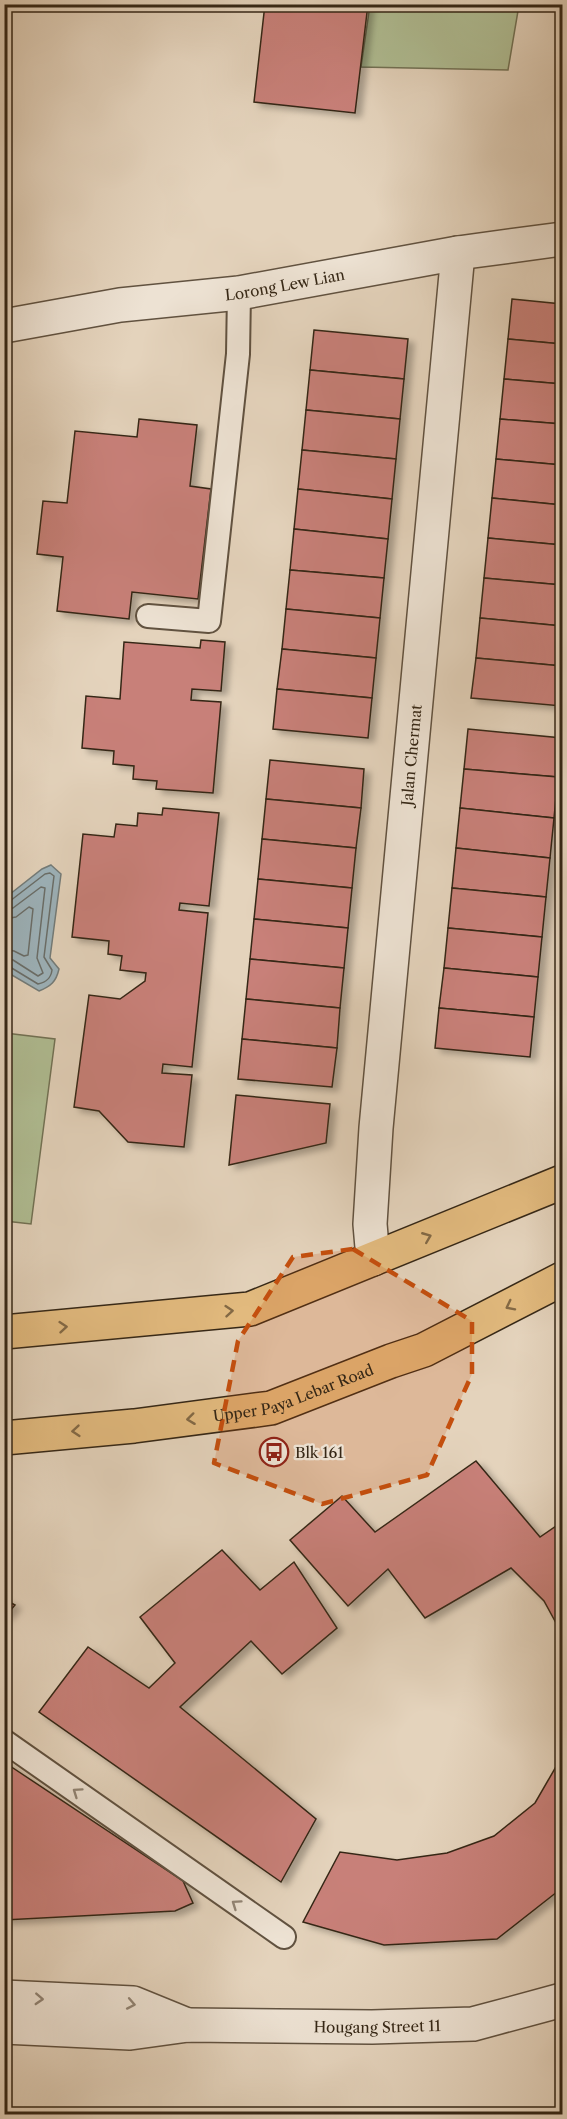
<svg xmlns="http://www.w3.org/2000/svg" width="567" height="2119" viewBox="0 0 567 2119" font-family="'Libre Caslon Text',serif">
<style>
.green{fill:#b0be94;stroke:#727255;stroke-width:1.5}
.water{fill:#9db4bd;stroke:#737c7a;stroke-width:1.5}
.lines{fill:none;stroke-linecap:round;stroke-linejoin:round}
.shore{stroke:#696e6a;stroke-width:1.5}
.building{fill:#c88079;stroke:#352716;stroke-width:1.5;filter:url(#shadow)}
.lane-casing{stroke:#615240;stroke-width:26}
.street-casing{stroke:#615240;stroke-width:36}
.primary-casing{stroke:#352716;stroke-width:36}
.lane{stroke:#ede2d3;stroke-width:22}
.street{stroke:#ede2d3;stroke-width:33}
.primary{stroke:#e2ba7e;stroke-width:33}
.oneway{stroke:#836945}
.oneway2{stroke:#918474}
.marked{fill:#c44f0e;fill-opacity:0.2;stroke:#c44f0e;stroke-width:4.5;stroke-dasharray:12 8;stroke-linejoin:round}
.labels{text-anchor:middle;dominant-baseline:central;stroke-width:4.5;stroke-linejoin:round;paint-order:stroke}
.street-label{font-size:15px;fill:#352716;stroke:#ede2d3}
.poi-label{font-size:15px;fill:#352716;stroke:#ede2d3;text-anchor:start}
</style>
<defs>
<filter id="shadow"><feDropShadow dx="6" dy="4" stdDeviation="3" flood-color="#0004"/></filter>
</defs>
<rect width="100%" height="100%" fill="#e4d3bc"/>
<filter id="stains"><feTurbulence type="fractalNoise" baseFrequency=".00333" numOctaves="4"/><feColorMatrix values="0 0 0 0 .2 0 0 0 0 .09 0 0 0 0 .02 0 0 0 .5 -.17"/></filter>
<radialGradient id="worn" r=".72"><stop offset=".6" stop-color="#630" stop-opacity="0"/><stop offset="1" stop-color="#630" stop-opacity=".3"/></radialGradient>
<!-- green -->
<g class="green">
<path d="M370,5h149l-11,65 -147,-3z"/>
<path d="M5,1033l50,6 -24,185 -26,-3z"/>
</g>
<!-- water -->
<path class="water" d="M51,865l10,9 -11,84 9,11c-3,13 -8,17 -20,22l-34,-20v-30l1,-4 -1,-39 37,-29z"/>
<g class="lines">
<!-- shore -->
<g class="shore">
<path d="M4,902l6,-1 35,-27 5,-1 4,3 -10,81 8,13c-1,8 -5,12 -14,14l-28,-17 -6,-1"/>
<path d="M4,910l9,-2 28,-21 4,1 -8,70 6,15 -5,3 -25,-16 -9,-2"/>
<path d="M4,919l12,-2 13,-10 4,2 -5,46 -4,1 -10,-5 -10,-2"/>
</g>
</g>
<!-- building -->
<g class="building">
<path d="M265,4h103l-13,109 -101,-11z"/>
<path d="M562,46v43h-4z"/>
<path d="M512,299l50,5v40l-54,-5z"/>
<path d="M314,330l94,9 -4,40 -94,-9z"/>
<path d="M508,339l54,5v40l-58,-5z"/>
<path d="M310,370l94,9 -4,40 -94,-9z"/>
<path d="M504,379l58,5v40l-62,-5z"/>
<path d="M306,410l94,9 -4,40 -94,-9z"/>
<path d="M139,419l58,6 -7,61 21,3 -13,110 -66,-7 -3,27 -72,-8 6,-54 -26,-3 6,-53 24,2 8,-72 62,6z"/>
<path d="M500,419l62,5v41l-66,-6z"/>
<path d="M302,450l94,9 -4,40 -94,-10z"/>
<path d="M496,459l66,6v40l-70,-7z"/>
<path d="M298,489l94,10 -4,40 -94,-10z"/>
<path d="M492,498l70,7v40l-74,-7z"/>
<path d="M294,529l94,10 -4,39 -94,-8z"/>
<path d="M488,538l74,7v40l-78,-7z"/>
<path d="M290,570l94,8 -4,40 -94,-9z"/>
<path d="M484,578l78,7v41l-82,-8z"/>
<path d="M286,609l94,9 -4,40 -94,-9z"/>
<path d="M480,618l82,8v40l-86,-8z"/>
<path d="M201,640l24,2 -4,49 -29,-2 -1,11 30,2 -8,91 -57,-4 1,-8 -24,-2 1,-13 -21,-2 1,-13 -32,-3 4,-52 34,3 4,-57 76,6z"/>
<path d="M282,649l94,9 -4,40 -95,-9z"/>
<path d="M476,658l86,8v40l-91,-8z"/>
<path d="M277,689l95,9 -4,40 -95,-9z"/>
<path d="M468,729l94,9 -4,39 -94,-8z"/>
<path d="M270,760l94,9 -3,39 -95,-9z"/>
<path d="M464,769l94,8 -4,41 -94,-10z"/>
<path d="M266,799l95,9 -5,40 -94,-9z"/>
<path d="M163,808l56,5 -10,93 -29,-3 -1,7 29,3 -16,154 -29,-3 -1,9 30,2 -8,72 -56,-5 -29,-31 -25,-4 15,-112 31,4 25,-18 1,-8 -26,-3 2,-14 -14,-2 1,-13 -37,-4 11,-103 31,3 2,-13 21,2 1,-13 24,2z"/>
<path d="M460,808l94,10 -4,40 -94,-10z"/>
<path d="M262,839l94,9 -4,40 -94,-9z"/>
<path d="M456,848l94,10 -4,39 -94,-9z"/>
<path d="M258,879l94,9 -4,40 -94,-9z"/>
<path d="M452,888l94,9 -4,40 -94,-9z"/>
<path d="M254,919l94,9 -4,40 -94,-9z"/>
<path d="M448,928l94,9 -4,40 -94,-9z"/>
<path d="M250,959l94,9 -4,40 -94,-9z"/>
<path d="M444,968l94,9 -4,40 -95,-9z"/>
<path d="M246,999l94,9 -3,40 -95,-9z"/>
<path d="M439,1008l95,9 -4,40 -95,-9z"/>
<path d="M242,1039l95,9 -5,39 -94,-8z"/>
<path d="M236,1095l94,9 -4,39 -97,22z"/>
<path d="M476,1461l64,76 22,-15v112l-18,-33 -33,-33 -86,50 -37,-49 -40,37 -58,-66 52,-44 33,36z"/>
<path d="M222,1550l38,40 34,-28 43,66 -55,46 -31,-33 -71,66 136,112 -35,63 -242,-170 49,-65 61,41 26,-25 -35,-46z"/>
<path d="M4,1599l11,6 -11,13z"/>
<path d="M562,1747v141l-65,51 -113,6 -81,-23 37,-70 57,8 50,-7 47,-17 41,-33 22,-38z"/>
<path d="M4,1762l179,119 10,22 -18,8 -171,9z"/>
</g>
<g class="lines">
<!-- lane casing -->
<g class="lane-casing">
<g id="lane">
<path d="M148,616l61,5 29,-267 1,-61"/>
<path d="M4,1741l280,196"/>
</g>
</g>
<!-- street casing -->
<g class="street-casing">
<g id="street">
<path id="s1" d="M4,326l116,-21 119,-12 219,-40 104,-14"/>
<path id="s2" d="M373,1259l-3,-35 6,-96 82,-875"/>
<path d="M4,1997l129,6 54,22"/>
<path id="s3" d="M4,2027l126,6 58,-8 184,2 101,-3 89,-24"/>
</g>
</g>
<!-- primary casing -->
<g class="primary-casing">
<g id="primary">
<path d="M4,1332l246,-23 312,-127"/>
<path id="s4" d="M4,1438l130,-12 137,-18 120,-47 33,-11 138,-71"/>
</g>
</g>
<!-- lane -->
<use href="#lane" class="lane"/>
<!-- street -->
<use href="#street" class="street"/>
<!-- primary -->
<use href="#primary" class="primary"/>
</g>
<!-- one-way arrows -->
<defs><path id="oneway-chevron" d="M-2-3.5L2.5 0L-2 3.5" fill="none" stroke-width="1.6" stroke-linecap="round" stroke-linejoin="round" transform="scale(1.5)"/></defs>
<g class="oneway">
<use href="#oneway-chevron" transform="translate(427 1237) rotate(-22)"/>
<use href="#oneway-chevron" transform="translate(510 1306) rotate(153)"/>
<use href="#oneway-chevron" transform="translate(229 1311) rotate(-5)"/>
<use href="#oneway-chevron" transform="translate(63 1327) rotate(-5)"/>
<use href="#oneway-chevron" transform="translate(191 1419) rotate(173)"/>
<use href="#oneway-chevron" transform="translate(76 1431) rotate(175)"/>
</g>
<g class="oneway2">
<use href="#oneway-chevron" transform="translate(77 1792) rotate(-145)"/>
<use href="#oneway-chevron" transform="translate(236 1904) rotate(-145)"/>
<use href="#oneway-chevron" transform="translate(39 1999) rotate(3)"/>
<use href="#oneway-chevron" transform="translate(131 2004) rotate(11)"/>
</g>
<!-- marked area -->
<path class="marked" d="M353,1249l119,72v53l-45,101 -105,29 -108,-41 24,-122 55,-84z"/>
<!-- icons -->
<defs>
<g id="bus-ring" transform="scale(1.5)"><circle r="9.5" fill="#ede2d3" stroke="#8f2418" stroke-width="1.5"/><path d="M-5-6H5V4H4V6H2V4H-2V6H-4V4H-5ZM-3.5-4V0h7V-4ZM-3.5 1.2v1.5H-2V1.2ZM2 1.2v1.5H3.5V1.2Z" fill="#8f2418"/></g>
</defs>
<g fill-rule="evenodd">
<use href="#bus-ring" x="274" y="1452"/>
</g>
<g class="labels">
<!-- street labels -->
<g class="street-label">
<text stroke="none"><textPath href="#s1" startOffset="284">Lorong Lew Lian</textPath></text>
<text stroke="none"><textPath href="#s2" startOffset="506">Jalan Chermat</textPath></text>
<text stroke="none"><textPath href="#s4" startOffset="294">Upper Paya Lebar Road</textPath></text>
<text stroke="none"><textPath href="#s3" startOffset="374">Hougang Street 11</textPath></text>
</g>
<!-- poi labels -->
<g class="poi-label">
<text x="295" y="1452">Blk 161</text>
</g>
</g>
<!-- margin -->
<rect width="567" height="2119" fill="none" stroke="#e4d3bc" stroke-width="24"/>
<rect x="6" y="6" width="555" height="2107" fill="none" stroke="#352716" stroke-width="3"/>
<rect x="12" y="12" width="543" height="2095" fill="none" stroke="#352716" stroke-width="1.5"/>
<rect width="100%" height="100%" filter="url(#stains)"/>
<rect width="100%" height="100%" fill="url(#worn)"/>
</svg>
